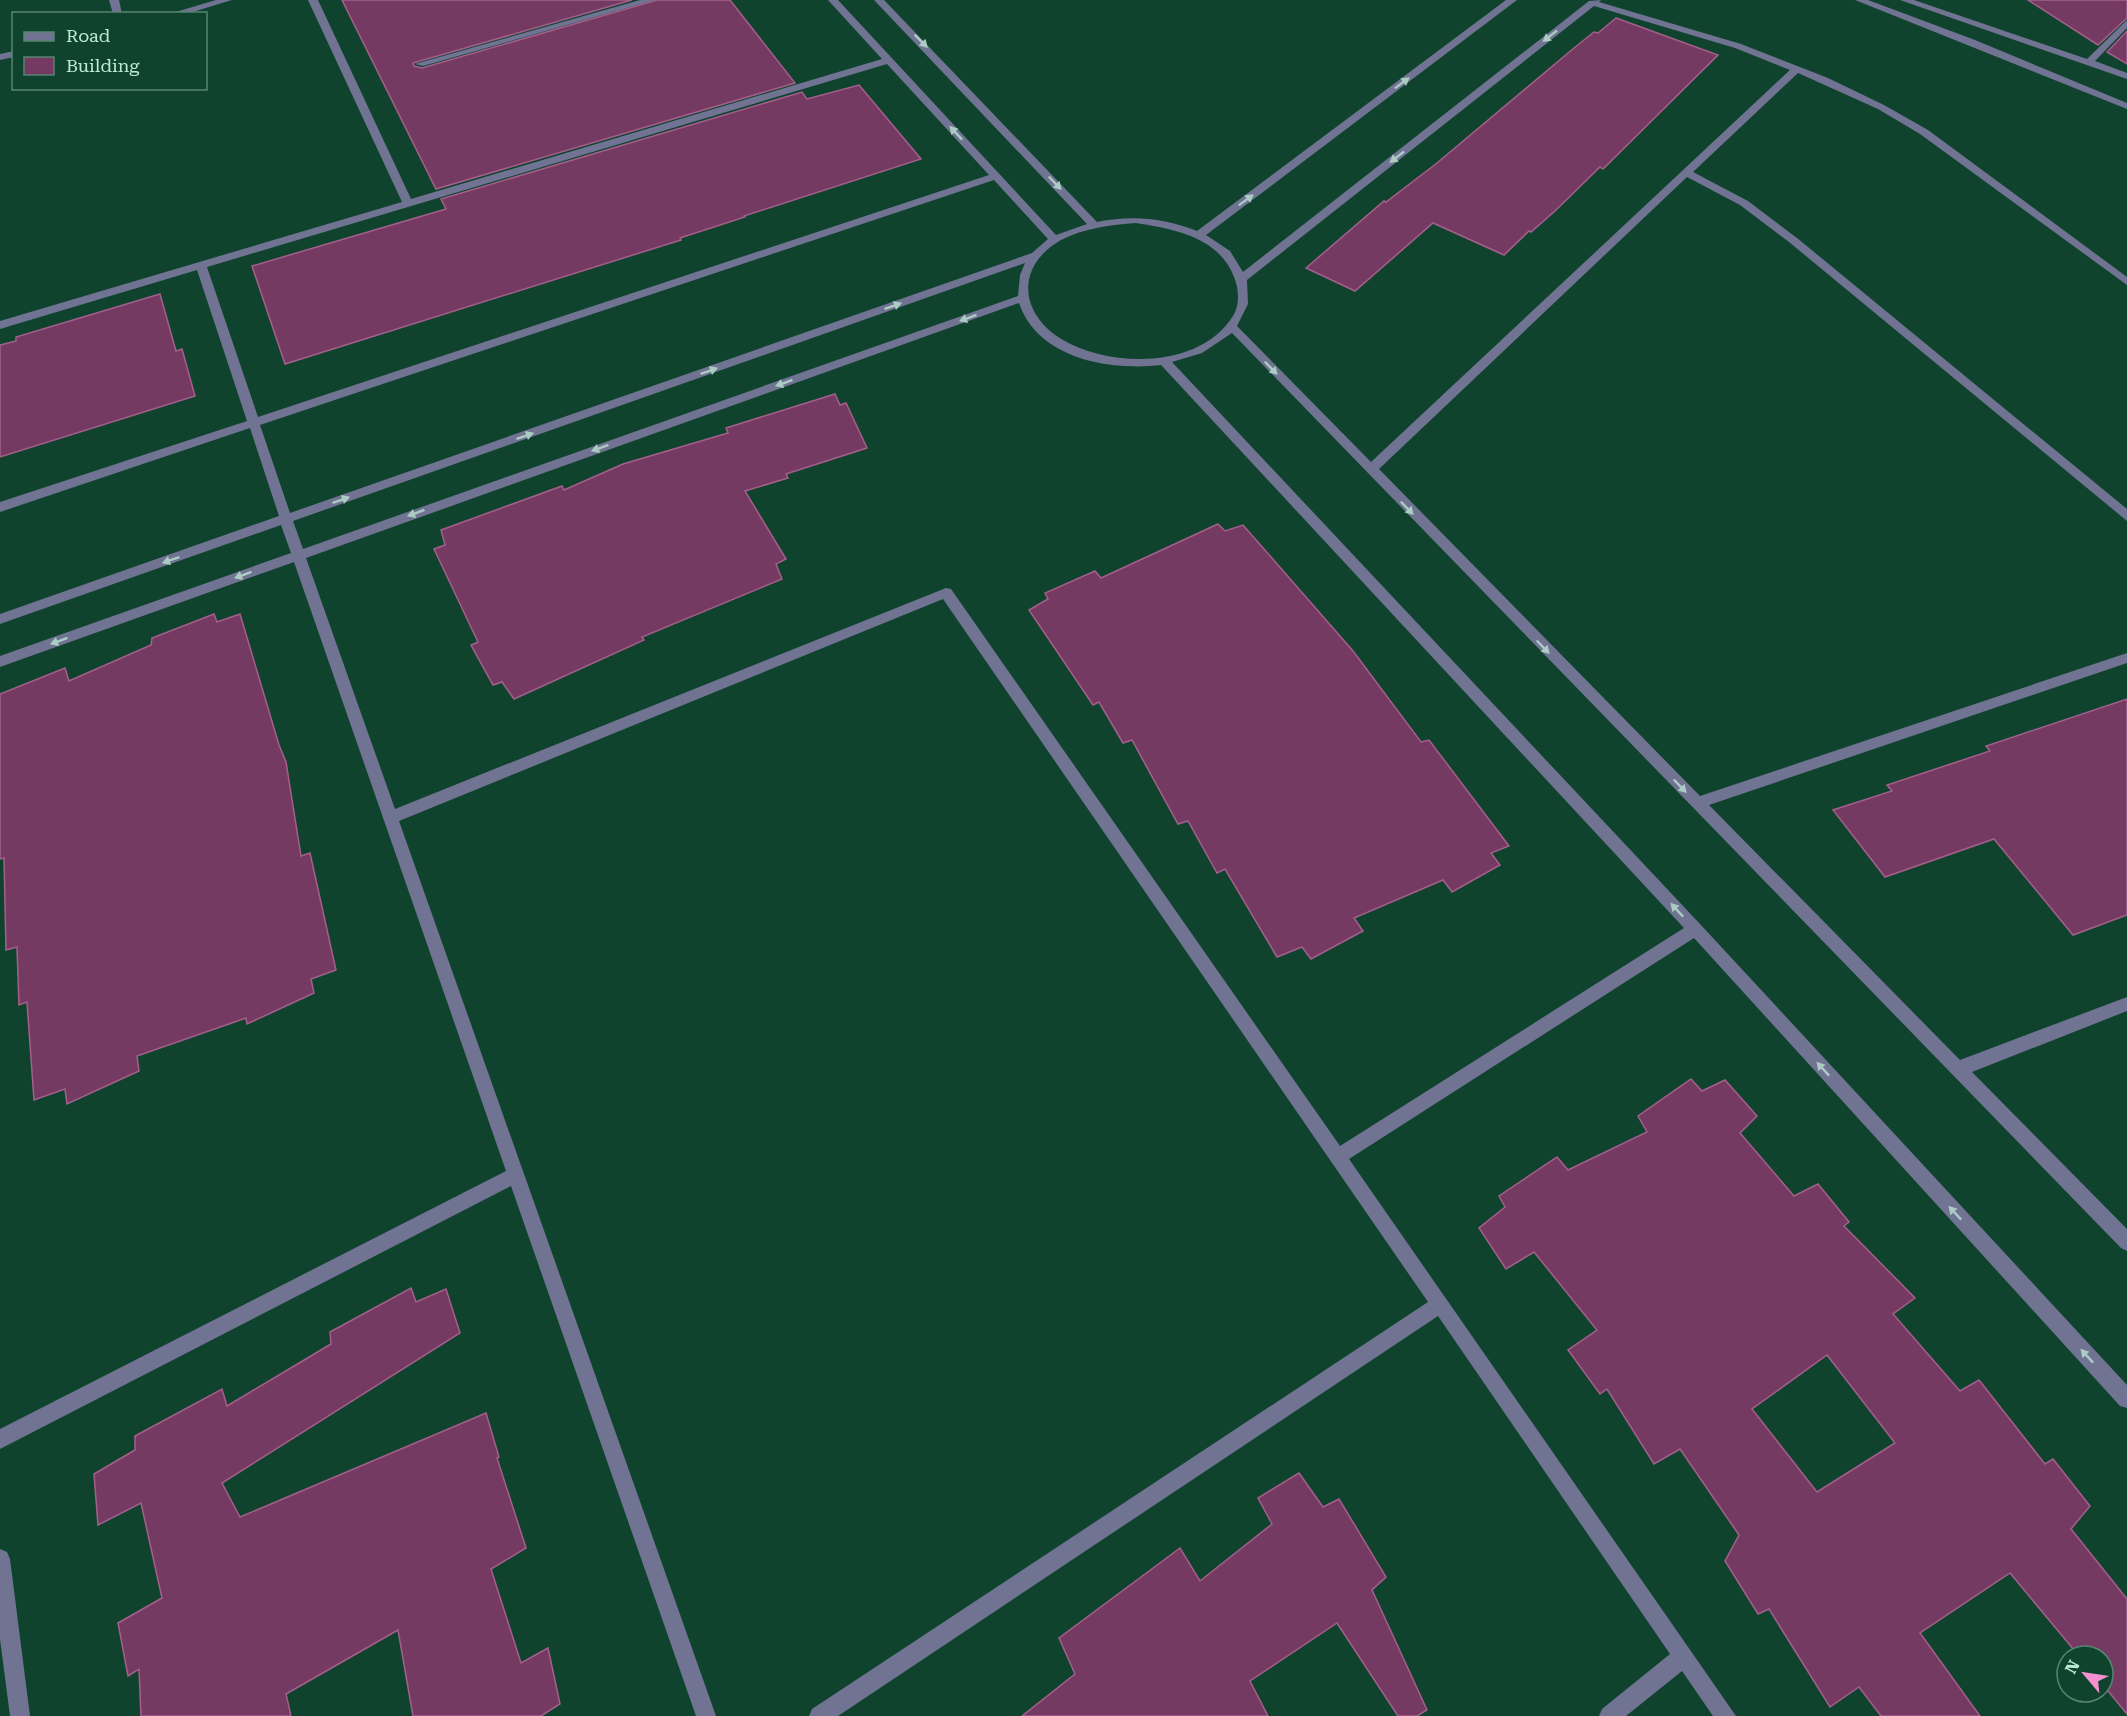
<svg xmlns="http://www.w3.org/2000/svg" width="2127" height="1716" viewBox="0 0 2127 1716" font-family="'Roboto Serif',serif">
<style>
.building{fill:#753a61;stroke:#a55f8c;stroke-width:1.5;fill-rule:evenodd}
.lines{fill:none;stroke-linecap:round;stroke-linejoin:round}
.minor{fill:#717393;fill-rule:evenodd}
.oneway{fill:#abccc3}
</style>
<rect width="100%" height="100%" fill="#10432e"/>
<!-- building -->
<g class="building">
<path d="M342,0h290l-219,63 1,3 8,2 235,-68h73l65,83 -359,106z"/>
<path d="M2028,0h99v18l-29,27z"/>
<path d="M1616,18l102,37 -115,114 -3,-2 -45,44 -24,21 -2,-1 -25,24 -71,-32 -78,68 -49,-23 78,-67 2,1 51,-39 137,-115 20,-16 4,1z"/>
<path d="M2127,31v33l-20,-12z"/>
<path d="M859,85l62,74 -177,57 1,1 -65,21 1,2 -396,124 -33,-98 194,-57 -5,-10 361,-107 5,7z"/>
<path d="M160,294l16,57 6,-2 13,47 -195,61v-112l16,-4v-4z"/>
<path d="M835,394l5,11 6,-2 21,45 -81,26 2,4 -43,13 41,68 -10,5 6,15 -140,58 2,3 -130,59 -12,-17 -9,3 -22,-40 7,-3 -44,-93 11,-4 -4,-15 121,-44 2,4 59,-26 105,-31 -2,-5z"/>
<path d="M1218,524l7,7 18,-6 110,126 68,91 8,-2 80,106 -18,7 9,12 -48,27 -9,-12 -89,38 9,13 -52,28 -9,-12 -25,10 -52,-88 -8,4 -29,-52 -10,3 -46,-84 -9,3 -24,-41 -6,3 -64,-95 19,-11 -3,-6 50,-22 6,7z"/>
<path d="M214,614l3,8 23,-8 39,131 7,17 15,94 9,-3 26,117 -25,9 3,14 -67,31 -1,-6 -109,38 2,15 -72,33 -2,-15 -31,11 -7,-98 -8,3 -2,-58 -11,3 -2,-92 -4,1v-165l65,-26 4,13 82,-36 1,-7z"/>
<path d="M2127,699v216l-54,20 -79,-96 -109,38 -52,-67 59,-19 -5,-6 103,-34 -4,-5z"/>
<path d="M1691,1079l11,12 23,-11 32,36 -17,17 54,63 24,-12 31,38 -5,4 71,72 -22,16 67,77 19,-11 66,84 8,-5 37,47 -19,23 56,70v115l-24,-29v-29h-24l-69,-83 -90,60 60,83h-99l-22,-29 -29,20 -61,-98 -11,5 -33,-53 14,-26 -59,-86 -26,15 -47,-75 -7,5 -32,-44 29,-20 -63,-78 -28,17 -27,-41 26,-21 -6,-11 58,-39 11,13 79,-38 -9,-16zM1827,1355l68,88 -78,49 -65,-83z"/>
<path d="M411,1288l5,14 30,-13 14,44 -238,150 18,34 246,-104 13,44 -2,1 29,90 -35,21 30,94 27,-15 12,56 -19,12h-128l-15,-86 -112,64 5,22h-150l-2,-47 -11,7 -10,-53 44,-25 -21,-95 -43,22 -4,-51 41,-24v-14l87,-47 5,17 104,-62 -1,-12z"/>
<path d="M1299,1473l24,34 16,-8 47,78 -14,13 55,120 -10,6h-19l-61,-93 -87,58 18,35h-246l53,-42 -16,-36 121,-90 20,33 72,-57 -14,-26z"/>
</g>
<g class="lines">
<!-- minor -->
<g class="minor">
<path d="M109,0h10l3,14h-9z"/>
<path d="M216,0h16l-46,14h-17z"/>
<path d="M308,0h10l93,199 471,-140 -54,-59h10l218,235 31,-11 -213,-224h10l213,222c35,-7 67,-4 100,9l309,-231h11l-311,235 24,16 13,21 346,-271 12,-1 -2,2 142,42 87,34 56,27 44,25 199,147v8l-207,-151 -42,-25 -80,-36 -105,99 55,29 49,37 330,271v12l-338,-279 -49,-37 -53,-28 -308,292 321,327 427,-143v10l-418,142 251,255 167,-63v14l-155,61 155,157v22l-6,-3 -889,-915 -30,20 -30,9 528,562 427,461v23l-7,-2 -426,-468 -345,221 387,557h-23l-31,-45 -56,45h-27l3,-7 68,-55 -232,-338 -600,400h-29l3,-7 616,-407 -485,-703 -544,222 317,895h-20l-185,-530 -511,263v-20l506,-258 -212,-609 -294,105v-11l291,-103 -10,-28 -281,99v-10l279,-98 -29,-88 -250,84v-10l247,-81 -50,-151 -197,59v-8l402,-119zM1594,6l141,42 55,22 -419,392 -134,-136 11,-22 -1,-24zM887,64l102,111 -731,242 -51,-150zM994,180l54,59 -16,14 -742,260 -30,-88zM1136,223c38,6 83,14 98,54 5,12 6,28 -1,39 -33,53 -122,52 -170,24 -44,-26 -48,-74 -2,-100 23,-12 50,-15 75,-17zM1025,263l-5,12 -2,21 -715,253 -10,-28zM1019,303c19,56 91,68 142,62l523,563 -344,218 -389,-557 -5,-1 -551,221 -89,-251z"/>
<path d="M640,0h15l-232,66 -8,-2z"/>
<path d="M1855,0h13l107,40 152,63v6z"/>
<path d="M1900,0h14l173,59 40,-39v8l-32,33 32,12v6z"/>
<path d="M14,51v6l-14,3v-6z"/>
<path d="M0,1549l7,3 3,7 20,157h-20l-10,-77z"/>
</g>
</g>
<!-- one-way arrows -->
<defs><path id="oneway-solid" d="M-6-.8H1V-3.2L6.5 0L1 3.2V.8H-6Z" transform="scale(1.5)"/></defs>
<g class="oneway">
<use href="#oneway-solid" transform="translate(1550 36) rotate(142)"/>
<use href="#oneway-solid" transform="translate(921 41) rotate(45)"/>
<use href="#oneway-solid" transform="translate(1402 83) rotate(-37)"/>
<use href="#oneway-solid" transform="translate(956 133) rotate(-133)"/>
<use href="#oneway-solid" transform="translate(1397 157) rotate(142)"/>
<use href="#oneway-solid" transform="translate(1055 183) rotate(46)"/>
<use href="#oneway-solid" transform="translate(1246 200) rotate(-37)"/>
<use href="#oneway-solid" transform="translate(893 306) rotate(-19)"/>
<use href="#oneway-solid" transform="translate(968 318) rotate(160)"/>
<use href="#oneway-solid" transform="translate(1271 368) rotate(46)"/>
<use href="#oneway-solid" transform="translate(709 371) rotate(-19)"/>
<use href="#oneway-solid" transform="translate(784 383) rotate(160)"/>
<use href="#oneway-solid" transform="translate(525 436) rotate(-19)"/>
<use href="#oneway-solid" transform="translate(600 448) rotate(160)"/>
<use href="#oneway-solid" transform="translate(341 500) rotate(-19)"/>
<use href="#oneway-solid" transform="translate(1407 508) rotate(46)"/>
<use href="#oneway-solid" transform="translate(416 513) rotate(160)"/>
<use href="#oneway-solid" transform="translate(171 560) rotate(161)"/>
<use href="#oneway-solid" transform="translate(243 575) rotate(160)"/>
<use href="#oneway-solid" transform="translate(59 641) rotate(160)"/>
<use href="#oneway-solid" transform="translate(1543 647) rotate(46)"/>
<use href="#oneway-solid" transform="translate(1680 786) rotate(46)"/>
<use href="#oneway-solid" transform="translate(1677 910) rotate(-133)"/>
<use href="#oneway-solid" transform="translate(1823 1069) rotate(-133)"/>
<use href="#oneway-solid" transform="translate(1955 1213) rotate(-133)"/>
<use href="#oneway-solid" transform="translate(2087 1356) rotate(-133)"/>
</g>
<!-- legend -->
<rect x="12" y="12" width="195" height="78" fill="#10432e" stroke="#568570" stroke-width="1.5"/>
<rect x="24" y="32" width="30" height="9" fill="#717393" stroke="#568570" stroke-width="1.5"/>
<text x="66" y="42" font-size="18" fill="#bee9d3">Road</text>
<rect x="24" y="57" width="30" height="18" fill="#753a61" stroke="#568570" stroke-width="1.5"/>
<text x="66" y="72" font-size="18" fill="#bee9d3">Building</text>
<!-- north arrow -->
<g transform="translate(2085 1674) rotate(299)"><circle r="28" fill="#10432e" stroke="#568570" stroke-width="1.5"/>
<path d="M0-4.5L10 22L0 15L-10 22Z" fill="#f590d1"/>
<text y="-9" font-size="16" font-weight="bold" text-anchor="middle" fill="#bee9d3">N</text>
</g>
</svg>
